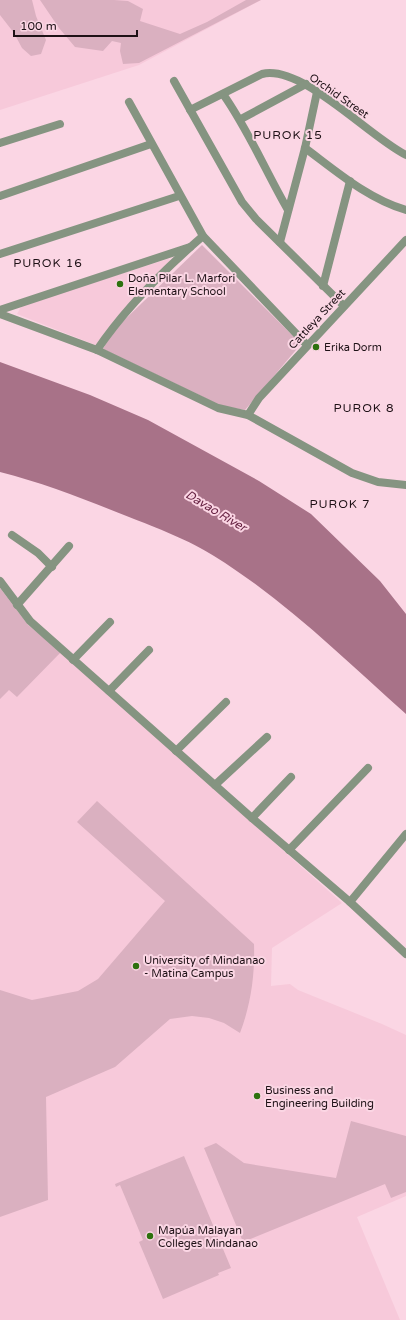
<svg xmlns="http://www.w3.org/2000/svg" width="406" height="1320" viewBox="0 0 406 1320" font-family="'Varela Round',sans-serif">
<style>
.built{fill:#f7c9da}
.green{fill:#dab0c0}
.water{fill:#a87288}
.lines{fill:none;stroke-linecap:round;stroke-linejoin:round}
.minor{stroke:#859481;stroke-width:8}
.poi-dot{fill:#2d710e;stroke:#fbd6e4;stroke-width:1.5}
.labels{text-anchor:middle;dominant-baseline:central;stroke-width:4;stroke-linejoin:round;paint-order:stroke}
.street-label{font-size:11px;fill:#1e1116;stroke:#fbd6e4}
.poi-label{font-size:11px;fill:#1e1116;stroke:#fbd6e4;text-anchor:start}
.neighbourhood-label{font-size:12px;letter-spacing:1px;fill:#1e1116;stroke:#fbd6e4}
.water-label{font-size:12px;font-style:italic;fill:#672343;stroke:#fbd6e4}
</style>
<rect width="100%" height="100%" fill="#fbd6e4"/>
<!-- built -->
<g class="built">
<path d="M0,0h261l-122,65 -139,45z"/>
<path d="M168,259l7,4 -60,56 -17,27 -81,-32 5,-9z"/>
<path d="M0,588l28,37 33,27 281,251 -70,45 -1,38 19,-2 8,6 84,34 24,11v161l-49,21 43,103h-400z"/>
</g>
<!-- green -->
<g class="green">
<path d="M0,0h32l4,16 10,24 -5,14 -10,2 -9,-8 -8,-15 -14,-18z"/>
<path d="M40,0h74l14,1 15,8 -3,12 40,13 27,-12 39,-22h15l-122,63 -16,1 -3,-13 1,-8 -9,-2 -9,10 -28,-4 -16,-19z"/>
<path d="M202,245l99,99 -56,66 -23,-4 -119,-57 11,-19z"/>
<path d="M0,588l28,37 33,27 -44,45 -8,-7 -9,9z"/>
<path d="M97,801l157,143c1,31 -3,60 -14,89l-16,-10 -15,-5 -17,-2 -22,3 -55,48 -69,30 2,103 -48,17v-227l32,10 46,-9 20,-12 67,-78 -88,-79z"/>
<path d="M351,1121l55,15v56l-15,6 -6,-14 -142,58 -39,-94 12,-5 28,20 92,15z"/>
<path d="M184,1156l47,112 -13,5 1,2 -56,24 -24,-57 4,-2 -23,-55 -4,2 -1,-3z"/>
</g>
<!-- water -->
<path class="water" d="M0,362l90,33 58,25 111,61 52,33 69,67 26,33v100c-62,-55 -121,-114 -192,-158 -23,-15 -59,-29 -85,-39 -43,-17 -85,-34 -129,-45z"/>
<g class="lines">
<!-- minor -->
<g class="minor">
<path d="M174,81l68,121 14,17 88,87"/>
<path d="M223,94c26,37 43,78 65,116"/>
<path d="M129,102l74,134 104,109"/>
<path d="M190,110l72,-36c40,-10 107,63 144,81"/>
<path d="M241,119l65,-35"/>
<path d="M0,143l60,-19"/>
<path d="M305,148c31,23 63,51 101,62"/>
<path d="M0,196l151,-52"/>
<path d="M280,242l25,-94 12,-56"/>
<path d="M0,254l179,-58"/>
<path d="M323,286l27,-105"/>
<path d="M0,310l190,-63"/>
<path d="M0,314l97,36 121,58 30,7 104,58 26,9 28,3"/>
<path d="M97,350c27,-40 69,-82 106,-114"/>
<path d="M248,415l11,-17 147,-158"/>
<path d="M12,535l26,18 14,14"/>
<path d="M0,581l30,40 222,197 98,84 56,52"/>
<path d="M17,605l52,-59"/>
<path d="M73,660l37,-38"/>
<path d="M109,691l40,-41"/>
<path d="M176,751l50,-49"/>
<path d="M215,785l52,-48"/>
<path d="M252,818l39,-41"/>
<path d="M289,850l79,-82"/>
<path d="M350,902l56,-68"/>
</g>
</g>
<!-- markers -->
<g class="poi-dot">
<circle cx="120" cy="284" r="4"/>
<circle cx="316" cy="347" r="4"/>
<circle cx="136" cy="966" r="4"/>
<circle cx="257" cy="1096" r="4"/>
<circle cx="150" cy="1236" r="4"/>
</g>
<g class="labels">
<!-- street labels -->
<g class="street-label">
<text transform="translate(339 96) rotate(35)">Orchid Street</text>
<text transform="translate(317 319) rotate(-47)">Cattleya Street</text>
</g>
<!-- poi labels -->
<g class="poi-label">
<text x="128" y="278">Doña Pilar L. Marfori<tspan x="128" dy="13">Elementary School</tspan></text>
<text x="324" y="347">Erika Dorm</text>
<text x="144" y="960">University of Mindanao<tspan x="144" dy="13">- Matina Campus</tspan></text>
<text x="265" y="1090">Business and<tspan x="265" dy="13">Engineering Building</tspan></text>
<text x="158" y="1230">Mapúa Malayan<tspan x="158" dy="13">Colleges Mindanao</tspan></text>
</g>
<!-- neighbourhood labels -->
<g class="neighbourhood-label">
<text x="288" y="135">PUROK 15</text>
<text x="48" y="263">PUROK 16</text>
<text x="364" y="408">PUROK 8</text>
<text x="340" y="504">PUROK 7</text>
</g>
<!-- water labels -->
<g class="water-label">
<text transform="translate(216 511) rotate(31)">Davao River</text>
</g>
</g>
<!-- scale -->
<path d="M14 30v6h123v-6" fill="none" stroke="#1e1116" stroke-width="2"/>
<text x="20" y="30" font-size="12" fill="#1e1116" stroke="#fbd6e4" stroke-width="3" paint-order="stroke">100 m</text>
</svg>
